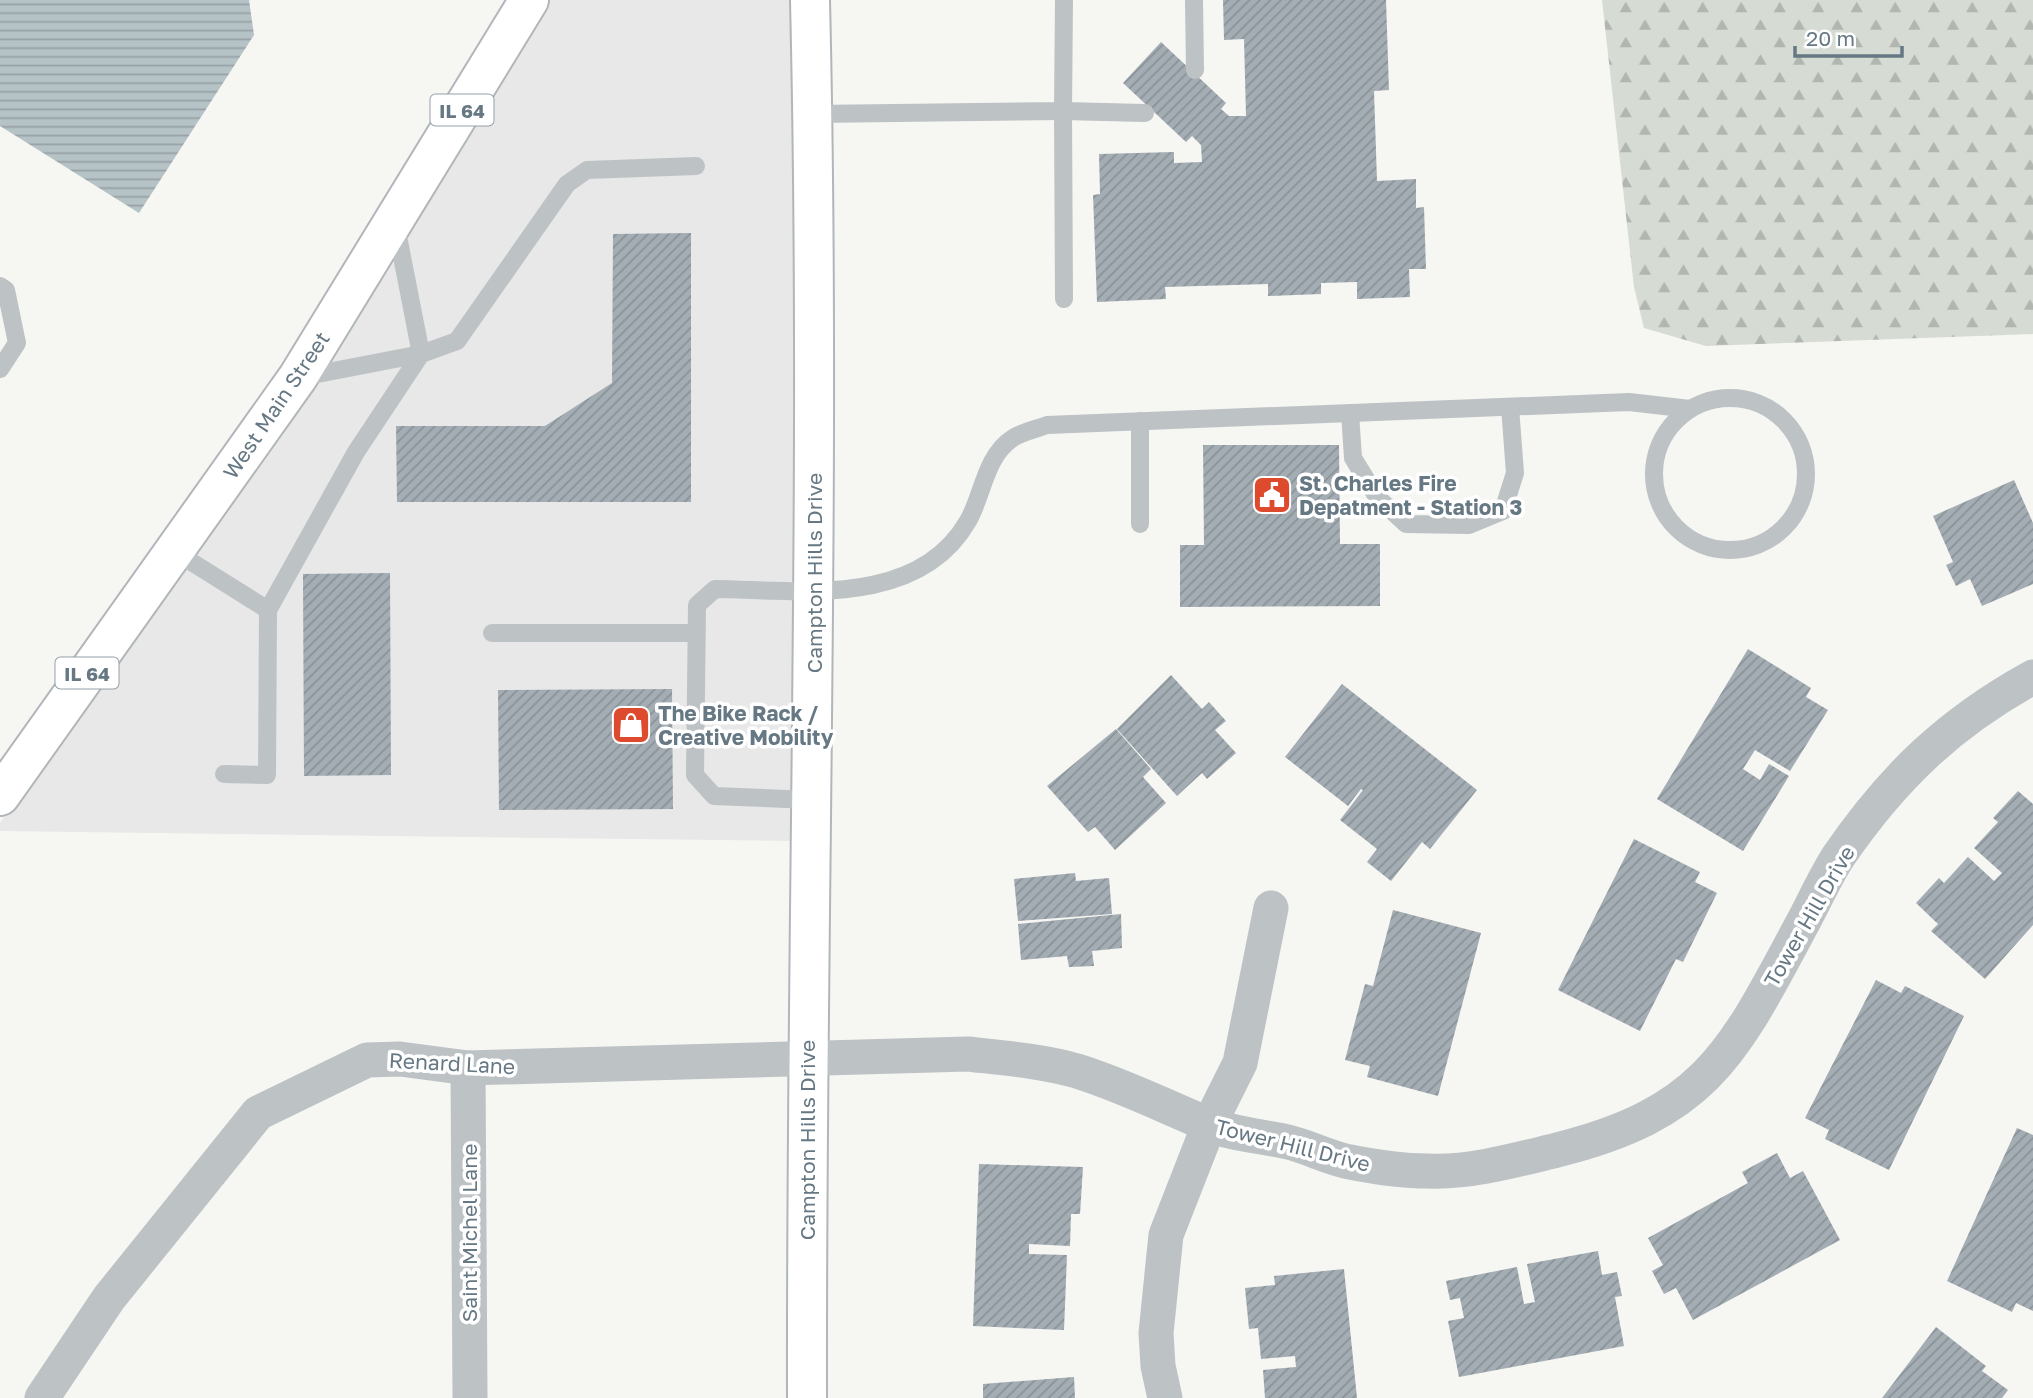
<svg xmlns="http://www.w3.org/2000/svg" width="2033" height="1398" viewBox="0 0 2033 1398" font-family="'Golos Text',sans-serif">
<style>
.built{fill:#e7e8e7}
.forest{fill:url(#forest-firs)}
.water{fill:url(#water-rules)}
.building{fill:url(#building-hatch)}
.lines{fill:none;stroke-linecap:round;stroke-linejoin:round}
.secondary-casing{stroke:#b0b6ba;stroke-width:42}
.primary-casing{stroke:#b1b6ba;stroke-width:42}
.lane{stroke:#bdc2c5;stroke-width:18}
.street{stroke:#bdc2c5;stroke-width:35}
.secondary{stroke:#fff;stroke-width:38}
.primary{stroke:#fff;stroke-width:38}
.labels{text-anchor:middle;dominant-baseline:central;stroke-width:7;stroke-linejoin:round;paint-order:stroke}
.shield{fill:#fff;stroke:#94a0a8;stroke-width:2}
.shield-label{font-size:19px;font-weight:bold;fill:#667883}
.street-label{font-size:21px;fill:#667883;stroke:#fff}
.poi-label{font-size:21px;font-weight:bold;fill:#667883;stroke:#fff;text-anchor:start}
</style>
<defs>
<pattern id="forest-firs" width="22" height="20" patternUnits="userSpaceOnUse" patternTransform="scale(1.75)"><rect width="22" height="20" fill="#d6dbd3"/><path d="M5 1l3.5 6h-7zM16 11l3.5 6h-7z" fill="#b1b6b1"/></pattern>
<pattern id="water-rules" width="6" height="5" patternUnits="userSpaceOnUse" patternTransform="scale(1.75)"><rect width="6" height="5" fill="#b5c2c6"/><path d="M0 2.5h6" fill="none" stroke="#97a2a6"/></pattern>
<pattern id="building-hatch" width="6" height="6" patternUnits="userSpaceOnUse" patternTransform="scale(1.75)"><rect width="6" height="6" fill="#a4adb3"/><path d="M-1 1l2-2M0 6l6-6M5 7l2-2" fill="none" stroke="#899297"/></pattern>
</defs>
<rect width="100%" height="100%" fill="#f6f6f3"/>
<!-- built -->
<path class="built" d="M550,0h249l-3,841 -796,-10v-8l518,-765z"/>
<!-- forest -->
<path class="forest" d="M1602,0h431v334l-327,12 -62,-18 -10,-41z"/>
<!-- water -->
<path class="water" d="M0,0h249l5,35 -115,178 -139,-87z"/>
<!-- building -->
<g class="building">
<path d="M1223,0h163l3,90 -15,1 3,90 39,-2v29l8,-1 2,62h-17l1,28 -53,2v-17l-36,1v11l-53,2v-12l-103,3 1,12 -69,3 -4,-107 7,-1 -1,-40 75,-2v11l28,-1 -1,-17 -9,-9 -6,6 -63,-59 38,-41 65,61 -5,6 8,7h17l-2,-77 -20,1z"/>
<path d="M691,233v269h-294l-1,-76h149l67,-43 1,-149z"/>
<path d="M1203,445h136l1,99h40v62l-200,1v-62h24z"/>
<path d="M2014,480l19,43v61l-51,22 -12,-27 -14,7 -10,-21 7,-3 -20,-46z"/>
<path d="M390,573l1,202 -87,1 -1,-202z"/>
<path d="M1748,649l63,39 -5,9 22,13 -38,61 -35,-21 -12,19 17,11 9,-16 20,12 -46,75 -86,-52z"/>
<path d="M1171,675l31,34 7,-7 17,19 -11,9 21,23 -29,26 -5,-6 -25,23 -60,-67z"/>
<path d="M1342,684l135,106 -47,59 -8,-7 -31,39 -24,-19 10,-13 -37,-29 23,-30 -2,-1 -13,17 -63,-49z"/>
<path d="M672,689l1,120 -174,1 -1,-120z"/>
<path d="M1116,729l35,40 -8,8 23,26 -51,47 -20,-23 -7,5 -41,-46z"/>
<path d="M2018,791l15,13v121l-48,54 -54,-48 7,-7 -22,-21 23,-25 5,5 24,-26 26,24 8,-8 -28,-25 24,-26 -5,-4z"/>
<path d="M1634,839l66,33 -5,10 22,11 -34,69 -7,-3 -36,72 -82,-41z"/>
<path d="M1075,873l1,8 33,-3 3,36 -94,7 -4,-42z"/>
<path d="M1393,910l88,23 -43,163 -71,-19 3,-11 -25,-6 20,-76 8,2z"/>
<path d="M1121,914l1,34 -30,3 2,15 -25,1 -2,-11 -46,4 -3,-36z"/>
<path d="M1876,980l25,13 4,-7 59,30 -75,154 -64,-31 4,-9 -24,-12z"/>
<path d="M2017,1128l16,7v176l-17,-8 -4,9 -65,-31z"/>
<path d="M1777,1153l13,25 13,-7 37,69 -147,80 -17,-32 -12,6 -12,-23 11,-6 -15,-27 100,-55 -6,-11z"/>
<path d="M979,1164l104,3 -3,47h-9l-1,32 -41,-2v10l38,1 -3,75 -91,-4z"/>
<path d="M1598,1251l4,24 15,-3 5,24 -7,1 9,49 -165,31 -11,-56 16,-3 -4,-20 -10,2 -4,-19 71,-14 7,37 11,-2 -8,-38z"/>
<path d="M1344,1269l13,129h-92l-2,-28 33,-3 -1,-11 -34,3 -3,-31 -9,1 -4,-41 30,-3 -1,-9z"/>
<path d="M1936,1327l50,39 -4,5 26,19 -6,8h-120z"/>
<path d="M1074,1377l1,21h-92v-14z"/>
</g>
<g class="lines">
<!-- secondary casing -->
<g class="secondary-casing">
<path id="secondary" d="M807,1398c-1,-466 14,-932 3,-1398"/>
</g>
<!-- primary casing -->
<g class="primary-casing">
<path id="primary" d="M0,796l298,-419 231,-377"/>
</g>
<!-- lane -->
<g class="lane">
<path d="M1194,0l1,70"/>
<path d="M813,114l250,-3 1,-111"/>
<path d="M0,286l6,4 11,53 -17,26"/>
<path d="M1064,299l-1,-188 82,2"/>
<path d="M302,377l119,-23 -25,-128"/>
<circle cx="1730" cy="474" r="76"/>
<path d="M1350,413l3,45 24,39 29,27 63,1 34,-14 12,-38 -5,-66"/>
<path d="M1140,421v103"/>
<path d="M174,551l94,59 -1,165 -43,-1"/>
<path d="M268,610l88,-158 65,-98 36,-13 110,-157 20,-14 109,-4"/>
<path d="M492,633h204"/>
<path d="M812,800l-98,-4 -19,-21 2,-170 18,-16c85,1 203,19 253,-68 15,-26 17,-65 45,-83 9,-6 24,-9 34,-13l582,-23 61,7"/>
</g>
<!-- street -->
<g class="street">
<path d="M468,1068l2,330"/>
<path d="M42,1398l67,-100 149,-185 109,-53 33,-1 68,9 500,-14c36,4 74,7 109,17 45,14 85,34 128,52 25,11 56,13 83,19 21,5 41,16 62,20 25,5 53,9 78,9 42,2 88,-11 129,-21 149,-37 176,-97 244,-224 12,-22 23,-47 37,-69 54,-79 111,-134 195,-180"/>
<path d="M1165,1398l-7,-32 -2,-33 10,-98 43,-110 31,-62 31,-155"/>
</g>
<!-- secondary -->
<use href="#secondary" class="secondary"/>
<!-- primary -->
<use href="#primary" class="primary"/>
</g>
<!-- icons -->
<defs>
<g id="civic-square" transform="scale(2.0125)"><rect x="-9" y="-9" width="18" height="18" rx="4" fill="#dd4a2d" stroke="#fff"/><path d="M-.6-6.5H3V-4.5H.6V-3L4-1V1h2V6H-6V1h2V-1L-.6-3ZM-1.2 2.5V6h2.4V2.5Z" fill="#fff"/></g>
<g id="shop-square" transform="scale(2.0125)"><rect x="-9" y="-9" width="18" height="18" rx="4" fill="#dd4a2d" stroke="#fff"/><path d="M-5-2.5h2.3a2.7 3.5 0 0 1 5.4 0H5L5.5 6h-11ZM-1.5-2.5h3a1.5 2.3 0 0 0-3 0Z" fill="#fff"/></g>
</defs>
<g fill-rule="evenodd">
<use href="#civic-square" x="1272" y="495"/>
<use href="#shop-square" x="631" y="725"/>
</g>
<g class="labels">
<!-- shield labels -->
<g class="shield">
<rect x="430.5" y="94.5" width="63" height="31" rx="5"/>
<rect x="55.5" y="657.5" width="63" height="31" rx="5"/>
</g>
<g class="shield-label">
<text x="462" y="110">IL 64</text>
<text x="87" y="673">IL 64</text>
</g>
<!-- street labels -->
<g class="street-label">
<text transform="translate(276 405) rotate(-56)">West Main Street</text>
<text transform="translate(814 573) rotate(-90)">Campton Hills Drive</text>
<text transform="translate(1809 916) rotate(-60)">Tower Hill Drive</text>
<text transform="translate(452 1063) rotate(3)">Renard Lane</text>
<text transform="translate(807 1140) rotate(-90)">Campton Hills Drive</text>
<text transform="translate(1293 1145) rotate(14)">Tower Hill Drive</text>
<text transform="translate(469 1233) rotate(-90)">Saint Michel Lane</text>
</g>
<!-- poi labels -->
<g class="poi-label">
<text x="1299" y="483">St. Charles Fire<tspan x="1299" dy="24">Depatment - Station 3</tspan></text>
<text x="658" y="713">The Bike Rack /<tspan x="658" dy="24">Creative Mobility</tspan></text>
</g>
</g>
<!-- scale -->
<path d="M1795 46v10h107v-10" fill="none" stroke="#667883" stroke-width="3.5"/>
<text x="1806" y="46" font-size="21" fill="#667883" stroke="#ffffff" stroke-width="5" paint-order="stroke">20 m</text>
</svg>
